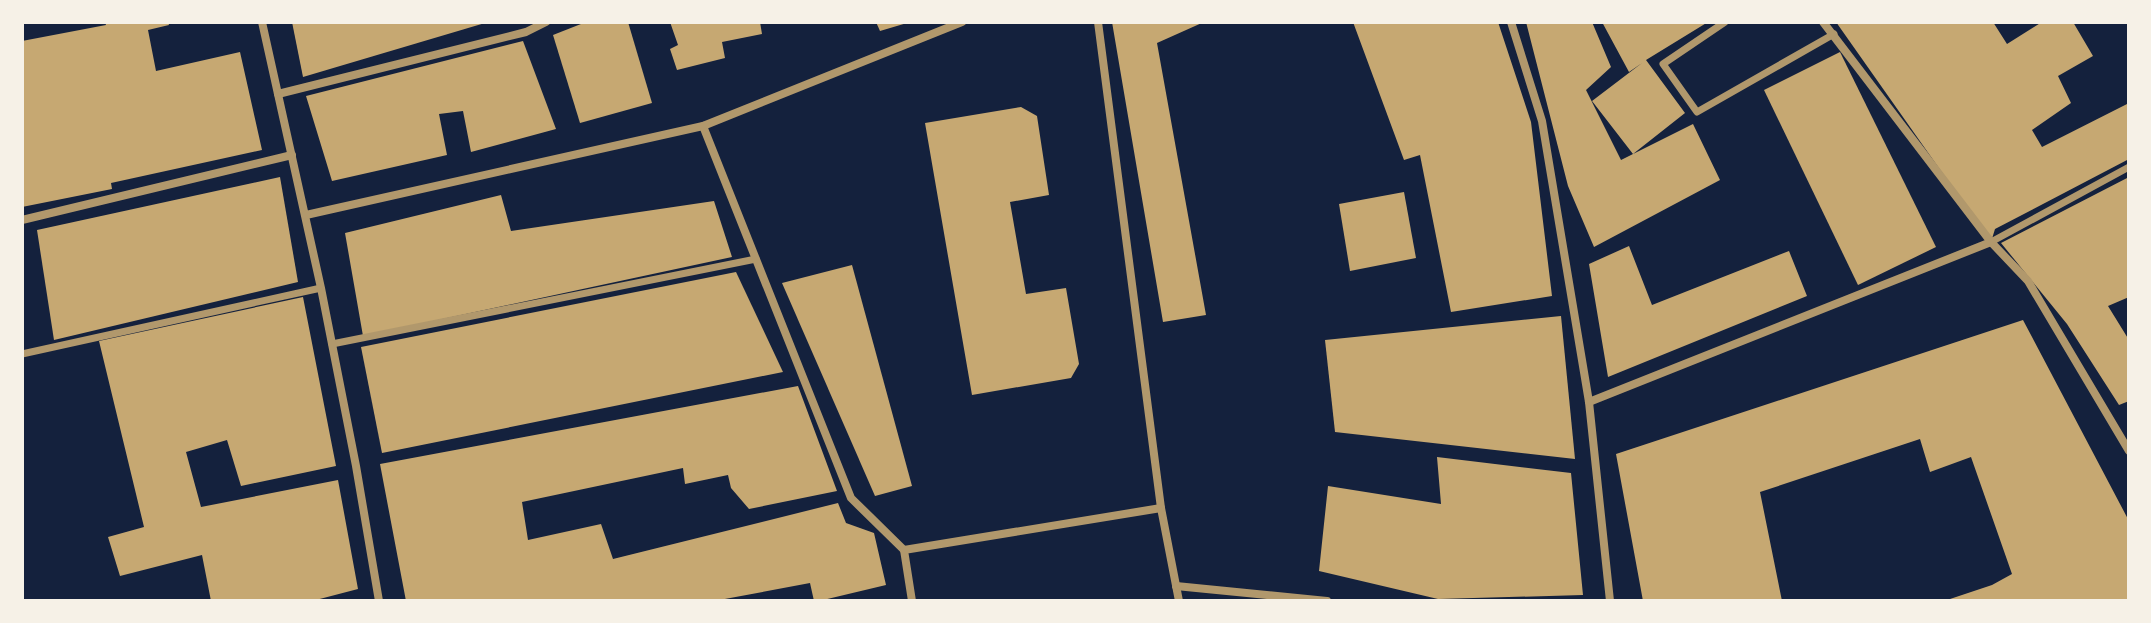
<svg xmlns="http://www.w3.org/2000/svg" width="2151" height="623" viewBox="0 0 2151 623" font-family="Overpass,sans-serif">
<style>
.building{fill:#c6a872}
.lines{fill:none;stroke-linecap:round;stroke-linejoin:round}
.pedestrian{stroke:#b1986c;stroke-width:7}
.minor{stroke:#b1986c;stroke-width:8}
</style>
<rect width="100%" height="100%" fill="#14213d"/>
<!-- building -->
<g class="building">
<path d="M105,22h63l1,3 -21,5 8,41 84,-19 22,98 -151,33 1,6 -90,18v-166l84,-16z"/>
<path d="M292,22h193v1l-182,54z"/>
<path d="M586,22h42l24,81 -72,20 -27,-88z"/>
<path d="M670,22h90l2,12 -40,8 3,16 -48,12 -7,-21 8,-4z"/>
<path d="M876,22h31v1l-27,8z"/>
<path d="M1112,22h92l-47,21 49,272 -43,7z"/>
<path d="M1353,22h145l33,100 21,174 -101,16 -31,-157 -16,5z"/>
<path d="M1526,22h66l19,45 -25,23 35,70 12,-6 -41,-53 50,-38 -13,9 -27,-50h106l-62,38 39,53 -52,41 60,-30 27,56 -126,67 -26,-61z"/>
<path d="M1836,22h157l14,22 35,-22h31l20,34 -35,20 13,27 -39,27 10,17 87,-44v56l-134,70 -4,13z"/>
<path d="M523,41l33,88 -85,23 -8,-41 -24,3 8,41 -115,26 -26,-85z"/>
<path d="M1840,52l96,195 -78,38 -94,-195z"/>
<path d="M1021,107l16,9 12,79 -39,7 16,92 40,-6 13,76 -8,14 -99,17 -47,-272z"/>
<path d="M280,177l18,105 -244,58 -17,-110z"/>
<path d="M2129,177v120l-21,9 21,34v61l-10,4 -52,-81 -66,-81z"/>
<path d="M1404,192l12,66 -66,13 -11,-67z"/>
<path d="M501,195l10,36 203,-30 18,56 -369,79 -18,-103z"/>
<path d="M1629,246l23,59 137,-54 18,45 -199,81 -19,-113z"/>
<path d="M852,265l60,221 -37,10 -93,-213z"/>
<path d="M736,272l47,100 -401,81 -21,-106z"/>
<path d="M303,297l33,169 -95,20 -14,-46 -41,12 15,55 137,-27 20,109 -46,12h-101l-9,-46 -82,21 -12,-39 36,-10 -45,-186z"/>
<path d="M1561,316l14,143 -240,-27 -10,-92z"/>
<path d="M2023,320l106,201v80h-185l48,-16 20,-11 -41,-117 -41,15 -10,-33 -160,53 22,109h-139l-27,-147z"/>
<path d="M798,386l39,105 -88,18 -18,-21 -3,-13 -43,9 -2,-16 -161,34 6,38 73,-16 12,35 225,-56 8,20 28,10 12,52 -67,16h-5l-4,-18 -96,18h-308l-26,-137z"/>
<path d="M1437,457l134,16 12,122 -145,4 -119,-28 9,-85 113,18z"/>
</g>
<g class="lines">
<!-- pedestrian -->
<g class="pedestrian">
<path d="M1725,22l-62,42 34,48 137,-78"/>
<path d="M1991,242l138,-75"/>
<path d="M332,344l424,-85"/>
<path d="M22,354l299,-66"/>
</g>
<!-- minor -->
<g class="minor">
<path d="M262,22l59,266 35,178 23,135"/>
<path d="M1098,22l63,486 18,93"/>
<path d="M1511,22l31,99 47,281 21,199"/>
<path d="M1823,22l168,220 37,39 101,170"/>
<path d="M278,94l248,-62 20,-10"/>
<path d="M703,126l148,372 53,52"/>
<path d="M306,215l397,-89 259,-104"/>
<path d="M22,220l270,-65"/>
<path d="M1589,402l402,-160"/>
<path d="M1176,586l151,15"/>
<path d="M912,601l-8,-51 257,-42"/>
</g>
</g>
<!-- border -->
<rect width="2151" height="623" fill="none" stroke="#f6f1e7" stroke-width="48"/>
</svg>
